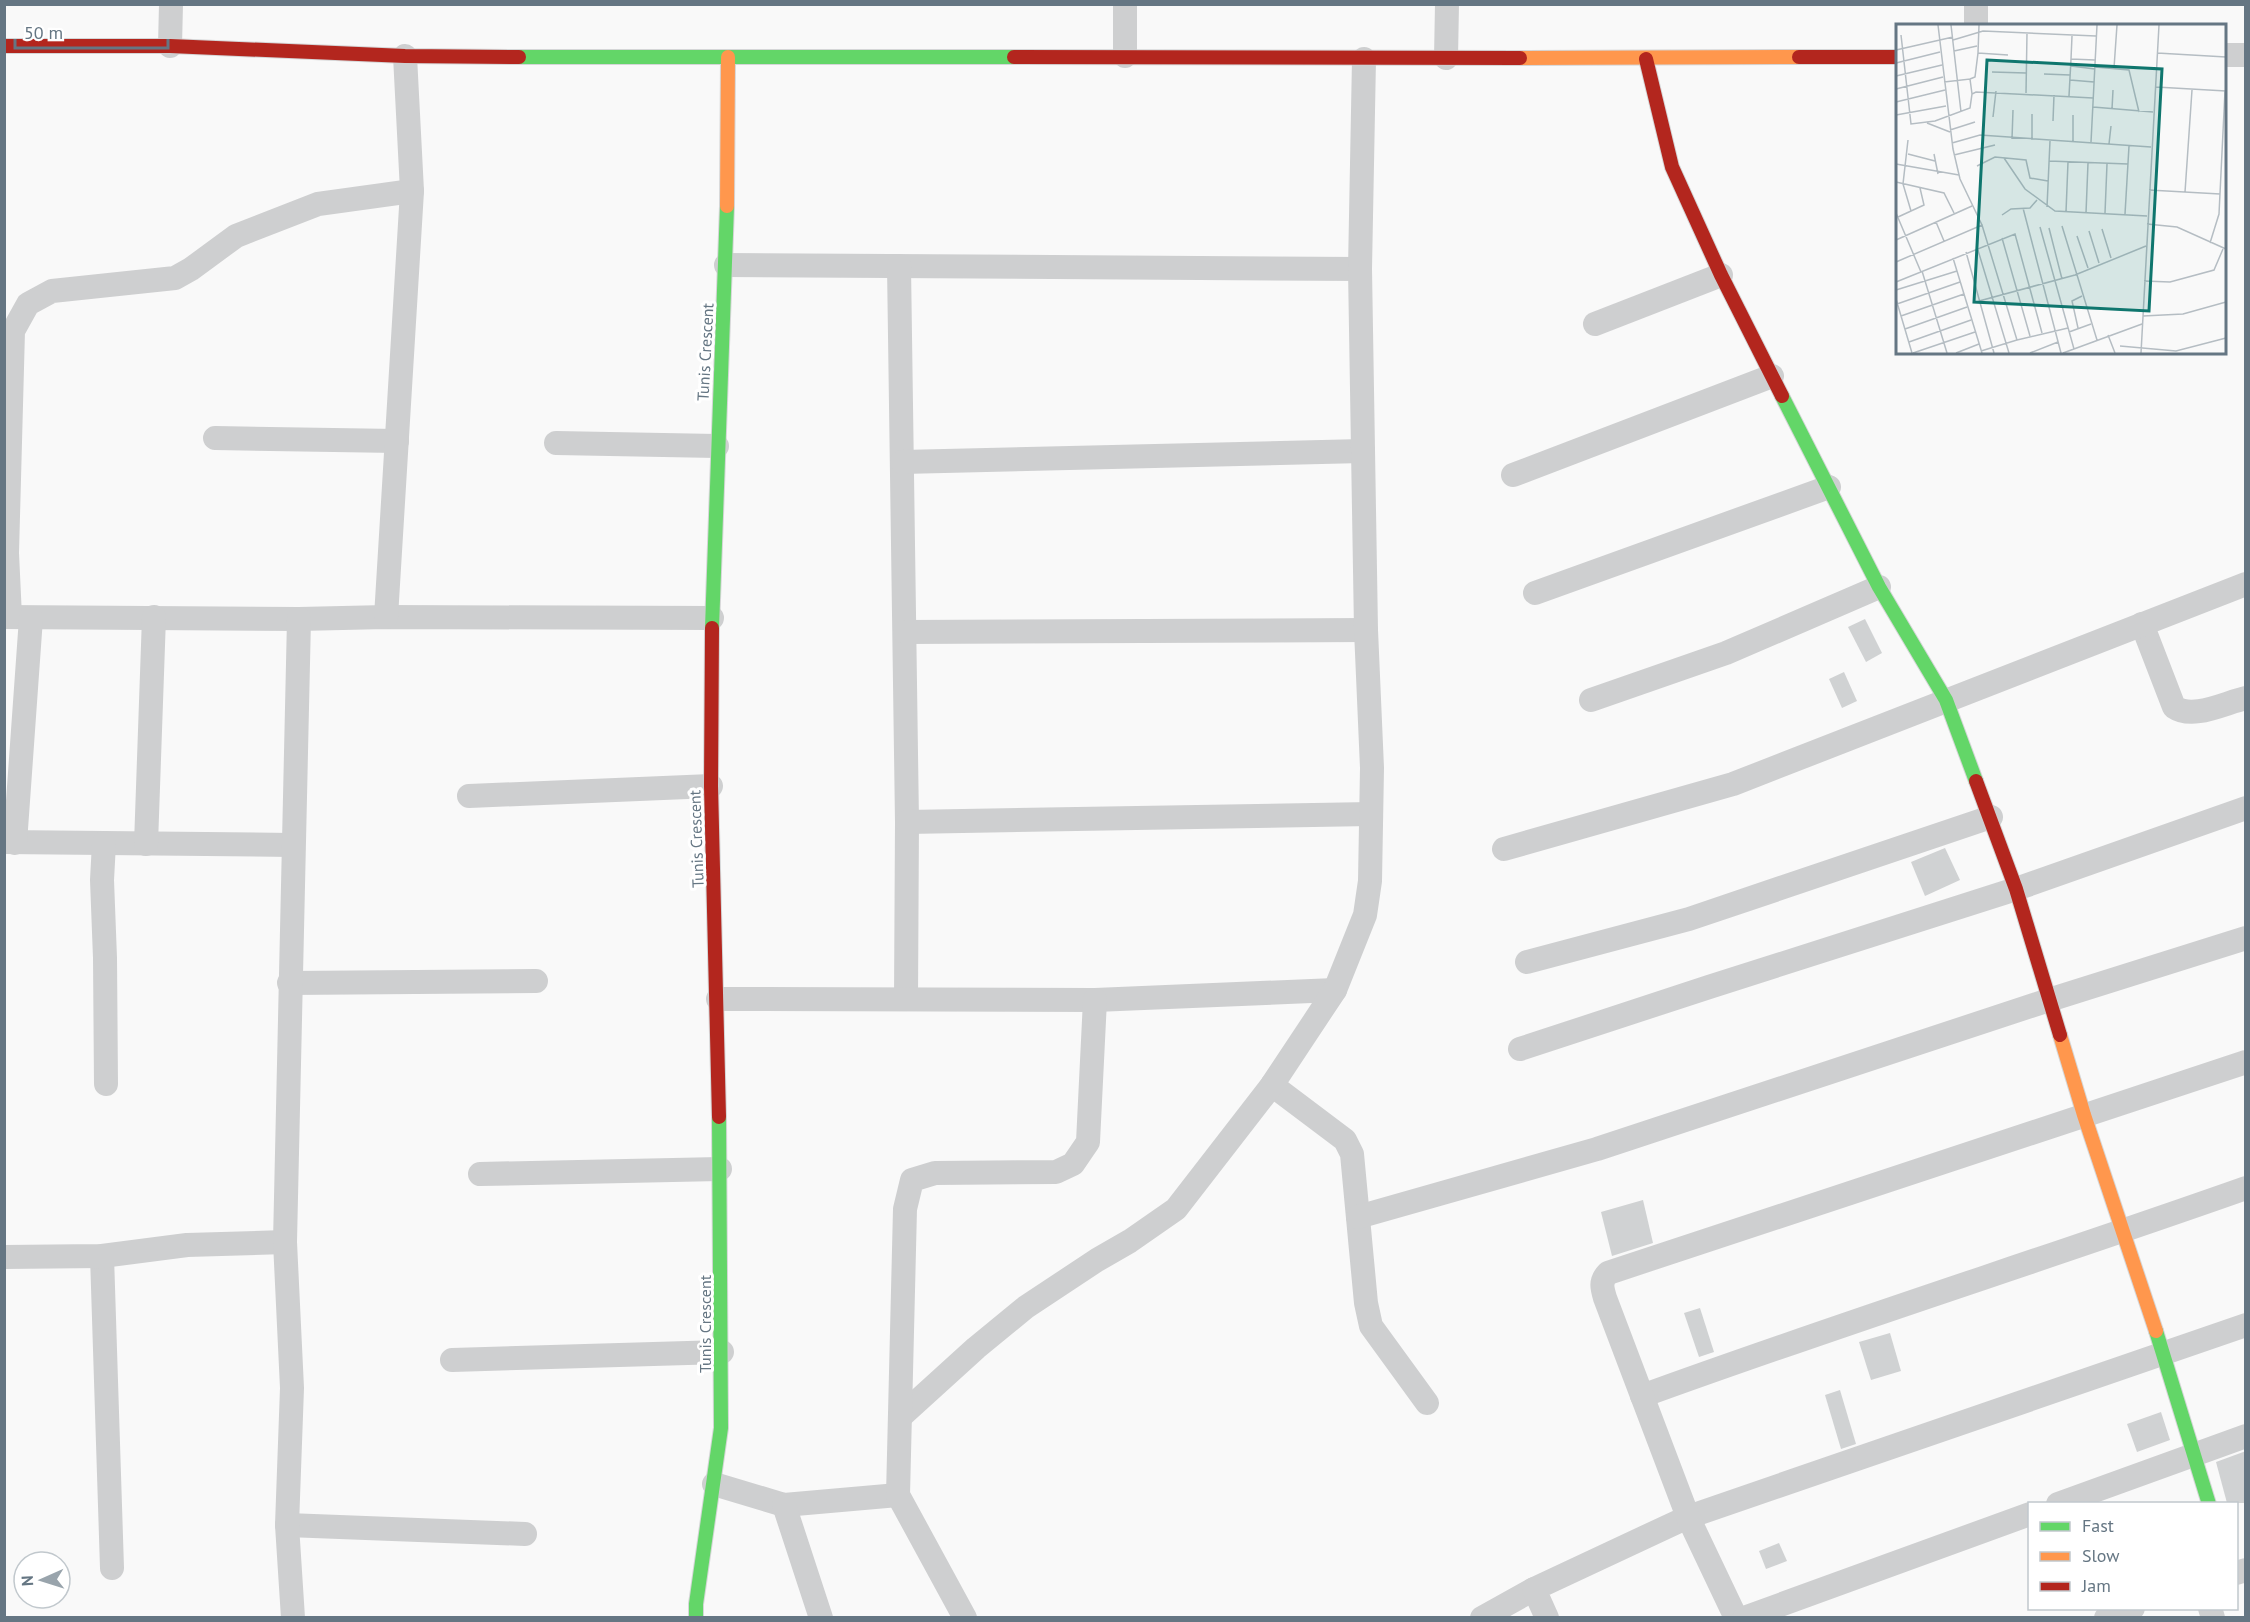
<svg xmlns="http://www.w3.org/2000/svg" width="2250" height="1622" viewBox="0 0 2250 1622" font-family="'PT Sans',sans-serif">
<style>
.building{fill:#d0d2d3}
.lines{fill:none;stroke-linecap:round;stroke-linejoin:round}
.fast-casing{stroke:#d5d6d7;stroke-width:16}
.slow-casing{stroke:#d5d6d7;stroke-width:16}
.jam-casing{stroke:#d5d6d7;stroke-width:16}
.street{stroke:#cecfd0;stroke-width:24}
.fast{stroke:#63d668;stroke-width:14}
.slow{stroke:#ff974d;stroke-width:14}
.jam{stroke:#b3261e;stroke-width:14}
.labels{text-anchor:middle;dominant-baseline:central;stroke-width:6;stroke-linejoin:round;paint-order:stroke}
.street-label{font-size:16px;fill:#657683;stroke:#fff}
.inset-road{fill:none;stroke:#b5bdc3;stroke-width:1.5}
.view{fill:#0f766e;fill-opacity:0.15;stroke:#0f766e;stroke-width:3}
.inset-edge{fill:none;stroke:#657683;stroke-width:3}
</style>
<rect width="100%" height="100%" fill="#f9f9f9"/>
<!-- building -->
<g class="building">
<path d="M1865,619l17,34 -16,9 -18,-35z"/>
<path d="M1844,672l13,29 -15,7 -13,-29z"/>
<path d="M1945,848l15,32 -35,16 -14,-34z"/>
<path d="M1643,1200l10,43 -41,13 -11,-44z"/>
<path d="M1700,1308l14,44 -15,5 -15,-44z"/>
<path d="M1890,1333l11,38 -30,9 -12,-38z"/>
<path d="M1840,1390l16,54 -15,5 -16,-54z"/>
<path d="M2161,1412l9,28 -33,12 -10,-28z"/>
<path d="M2246,1451v52h-19l-11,-41z"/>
<path d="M1779,1543l8,18 -21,8 -7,-18z"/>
</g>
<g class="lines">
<!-- fast casing -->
<g class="fast-casing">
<g id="fast">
<path d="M519,57h495"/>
<path d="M1782,396l97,191 67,113 30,81"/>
<path d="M712,628l15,-422"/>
<path d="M2156,1331l53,173"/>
<path d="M696,1618v-14l25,-176 -2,-311"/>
</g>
</g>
<!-- slow casing -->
<g class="slow-casing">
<g id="slow">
<path d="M1520,58l279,-1"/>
<path d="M727,206l1,-149"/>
<path d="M2060,1035l24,80 72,216"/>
</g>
</g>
<!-- jam casing -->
<g class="jam-casing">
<g id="jam">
<path d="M4,46h166l235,10 114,1"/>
<path d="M1014,57l506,1"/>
<path d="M1799,57h99"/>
<path d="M1646,59l26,108 49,108 61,121"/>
<path d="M712,628l-1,158 8,331"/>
<path d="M1976,781l40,108 44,146"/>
</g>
</g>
<!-- street -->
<g class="street">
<path d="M1125,4v52"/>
<path d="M1976,26v-22"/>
<path d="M170,46l1,-42"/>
<path d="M2224,55h22"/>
<path d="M1446,58l1,-54"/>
<path d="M726,265l634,4"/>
<path d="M899,266l8,556 -1,176"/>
<path d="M1595,324l126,-49"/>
<path d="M215,438l182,3"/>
<path d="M556,443l161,3"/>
<path d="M902,462l461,-11"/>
<path d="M1513,475l259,-99"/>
<path d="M1535,593l294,-106"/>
<path d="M4,617l295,2 87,-2 326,1"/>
<path d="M10,617l-3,-64 6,-222 15,-27 24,-13 123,-13 16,-9 45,-33 82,-32 94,-13"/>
<path d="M386,617l26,-426 -7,-135"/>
<path d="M2142,624l32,83c19,13 50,-4 72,-9"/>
<path d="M905,632l461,-2"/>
<path d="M1591,700l135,-47 153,-66"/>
<path d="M469,796l242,-10"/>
<path d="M907,822l464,-8"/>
<path d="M4,842l289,3"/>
<path d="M15,843l16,-225"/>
<path d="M104,843l-2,37 3,78 1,126"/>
<path d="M146,844l8,-227"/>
<path d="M1504,849l229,-65 513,-200"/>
<path d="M1527,962l162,-43 302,-102"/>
<path d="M289,983l247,-2"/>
<path d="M718,999l377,1 240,-10"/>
<path d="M1520,1049l189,-62 307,-98 230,-81"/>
<path d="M1272,1085l73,55 7,14 14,149 5,23 56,77"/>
<path d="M480,1174l240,-5"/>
<path d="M1358,1217l239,-68 452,-149 197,-62"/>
<path d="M102,1256l10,312"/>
<path d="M4,1257l98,-1 85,-11 98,-3"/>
<path d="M452,1360l270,-8"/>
<path d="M1642,1396c200,-73 403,-137 604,-208"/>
<path d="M900,1417l76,-69 50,-41 71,-47 33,-19 46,-32 96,-124 63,-95 30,-75 5,-34 2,-113 -6,-138 -6,-361 4,-210"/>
<path d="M714,1484l70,21 114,-10"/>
<path d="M2058,1504l188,-68"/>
<path d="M784,1505l37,113"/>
<path d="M287,1525l238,9"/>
<path d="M2236,1573l10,-3"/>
<path d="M2210,1608l3,10"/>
<path d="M293,1618l-6,-93 5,-137 -7,-146 14,-623"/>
<path d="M965,1618l-67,-123 7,-286 7,-29 23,-7 121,-1 17,-8 15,-22 7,-142"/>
<path d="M1482,1618l52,-29"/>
<path d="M1547,1618l-13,-29 154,-72 558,-192"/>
<path d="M1736,1618l-48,-101 -83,-219c-3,-10 -5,-17 3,-25l638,-211"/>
<path d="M1744,1618l286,-104"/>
<path d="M2106,1618l27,-10"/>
</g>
<!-- fast -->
<use href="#fast" class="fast"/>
<!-- slow -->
<use href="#slow" class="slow"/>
<!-- jam -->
<use href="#jam" class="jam"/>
</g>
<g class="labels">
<!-- street labels -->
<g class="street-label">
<text transform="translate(705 352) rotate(-87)">Tunis Crescent</text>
<text transform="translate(696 839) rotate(-92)">Tunis Crescent</text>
<text transform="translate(705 1324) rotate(-90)">Tunis Crescent</text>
</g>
</g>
<!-- overview -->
<g transform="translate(1896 24)">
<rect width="330" height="330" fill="#f9f9f9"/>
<path class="inset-road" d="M42,1l15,124 7,30 22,46M55,1l10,87M5,11l10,89 24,-3 35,-13 2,-14 4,-2 117,6M57,16l30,-9 113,5M0,26l57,-13M58,27l23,-5M82,29l1,-28M261,29l69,4M175,35l1,-23M0,39l44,-11M175,42l24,3M199,43l34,3 10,42M218,44l3,-43M96,48l34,1M148,50l26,1M0,52l46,-11M74,55l5,-2 3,-24 30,2M174,56l24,2M48,58l26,-3 2,15M260,63l70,4M0,65l47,-12M130,69l1,-60M173,72l2,-37 24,1M0,78l49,-12M197,83l60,5M216,85l1,-19M0,91l50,-9M97,93l3,-26M157,97l1,-26M31,99l23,9M54,106l25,-8M116,115l1,-29M12,116l-5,44 8,27M136,116v-26M177,117v-26M195,118l6,-117M56,119l28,-8 171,12M213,120l2,-18M12,130l27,7M38,130l4,20M58,131l41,-10M108,134l21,31 30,22 92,5M153,137l79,3M0,140l63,11M81,142l18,-9 31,3 4,18 18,3M0,158l48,11 10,20M253,166l71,4M289,168l7,-102M151,183l3,-66M127,184l38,145M170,188l2,-50M0,189l25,59M190,189l2,-50M209,189l2,-49M229,190l4,-68M106,191l9,-6 19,-1 7,-8M2,193l26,-12 -4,-17M40,198l8,19M251,200l30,3 49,22M166,202l35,114M144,203l34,122M153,204l13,51M206,205l9,29M193,207l10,32M181,212l11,32M106,214l28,98M0,216l76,-34M314,219l9,-29 6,-123M81,223l32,106M70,228l28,101M57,234l29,95M0,238l86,-37 35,115 -36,11M26,247l25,82M248,257l26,1 44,-12 9,-21M0,258l119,-48 27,99M0,266l61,-19M0,275l16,54M83,277l96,-26 71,-29M1,280l63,-22M5,292l63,-22M247,292l40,-2 43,-12M182,304l-6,-27 10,-5M9,305l62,-22M173,308l22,-8M212,311l7,18M121,316l51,-12M13,318l62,-22M224,322l56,5 50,-13M17,329l62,-21M60,329l23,-9M134,329l28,-11M167,329l79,-29M245,329l18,-328"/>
<path class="view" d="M91,36l175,9 -13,242 -175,-9z"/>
<rect width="330" height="330" class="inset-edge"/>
</g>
<!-- border -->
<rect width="2250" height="1622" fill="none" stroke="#657683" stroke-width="12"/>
<!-- legend -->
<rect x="2028" y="1502" width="210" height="108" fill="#ffffff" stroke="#c1c8cd" stroke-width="1.5"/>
<rect x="2040" y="1522" width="30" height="9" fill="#63d668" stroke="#c1c8cd" stroke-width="1.5"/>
<text x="2082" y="1532" font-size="18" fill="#657683">Fast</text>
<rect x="2040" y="1552" width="30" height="9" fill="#ff974d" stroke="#c1c8cd" stroke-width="1.5"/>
<text x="2082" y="1562" font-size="18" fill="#657683">Slow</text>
<rect x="2040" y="1582" width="30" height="9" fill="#b3261e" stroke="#c1c8cd" stroke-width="1.5"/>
<text x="2082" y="1592" font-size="18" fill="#657683">Jam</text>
<!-- north arrow -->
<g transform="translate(42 1580) rotate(267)"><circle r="28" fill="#ffffff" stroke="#c1c8cd" stroke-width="1.5"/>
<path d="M0-4.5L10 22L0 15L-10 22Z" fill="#99a4ac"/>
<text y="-9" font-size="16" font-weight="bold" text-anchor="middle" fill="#657683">N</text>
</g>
<!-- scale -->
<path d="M15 39v9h153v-9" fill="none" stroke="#657683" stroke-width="3"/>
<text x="24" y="39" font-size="18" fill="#657683" stroke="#ffffff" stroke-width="4.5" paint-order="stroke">50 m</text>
</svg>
